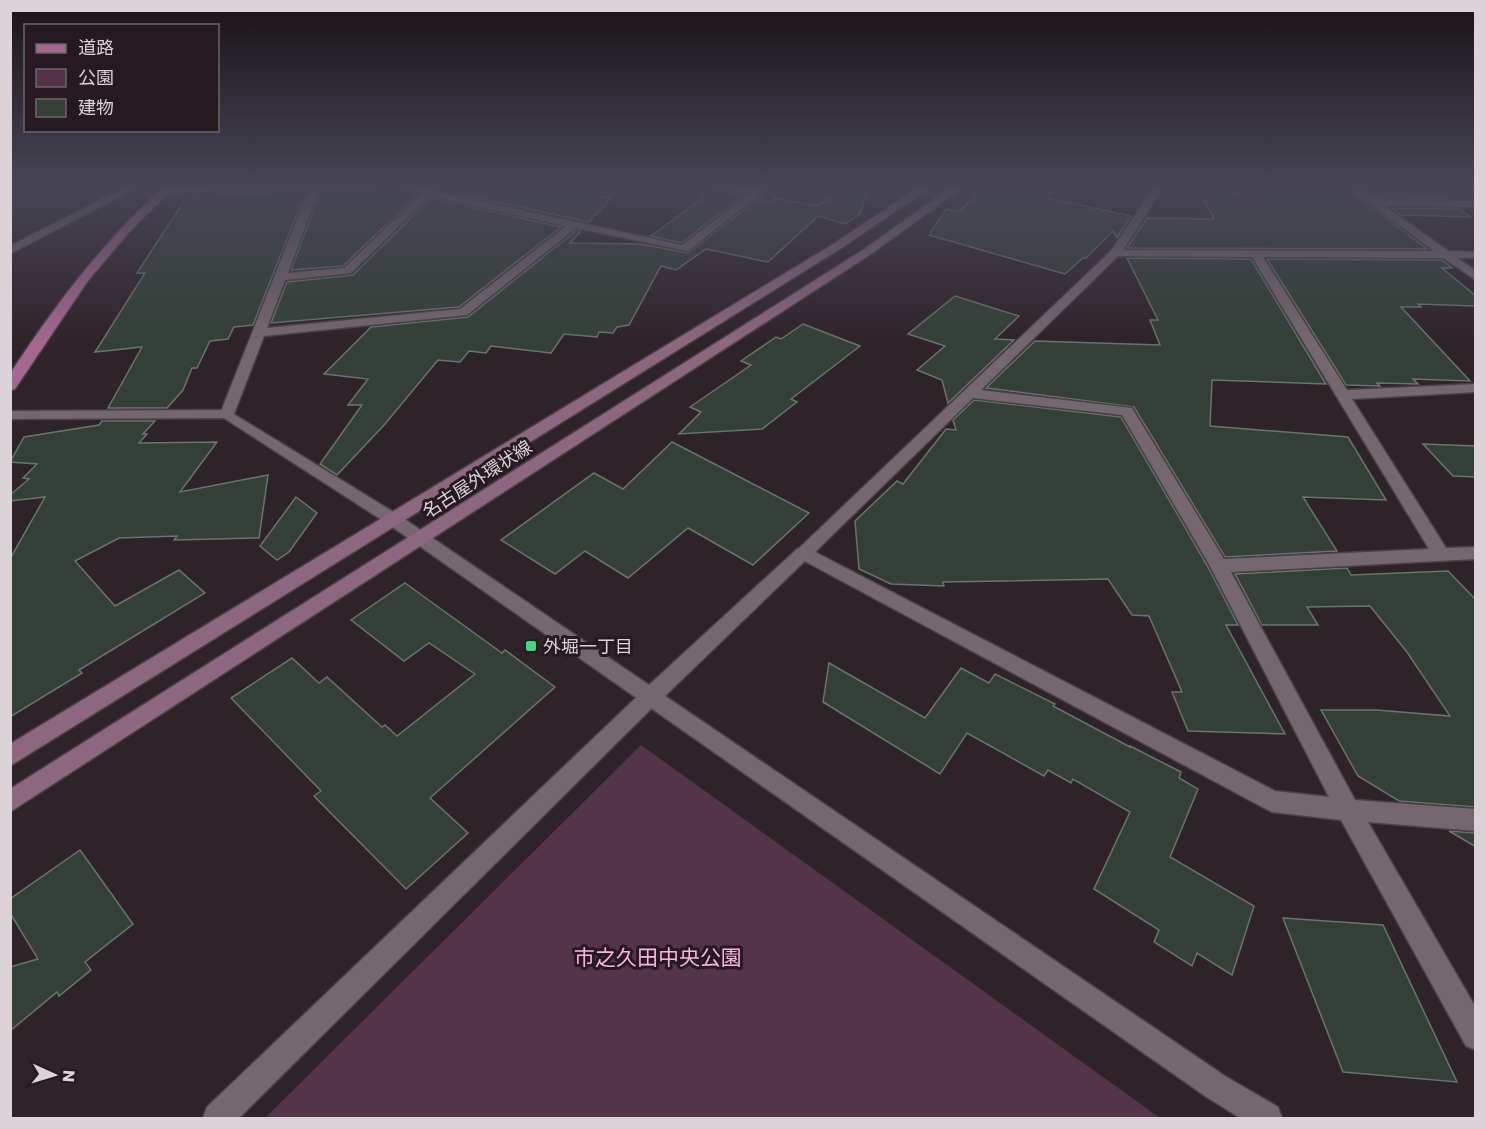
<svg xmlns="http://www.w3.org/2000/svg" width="1486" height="1129" viewBox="0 0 1486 1129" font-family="Poppins,'Noto Sans JP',sans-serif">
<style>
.green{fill:#533448}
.building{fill:#344037;stroke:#68756b;stroke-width:1.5}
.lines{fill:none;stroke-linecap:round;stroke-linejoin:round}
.minor-casing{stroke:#4a4046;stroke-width:3}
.tertiary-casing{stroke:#4a4046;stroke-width:3}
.secondary-casing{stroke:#4a4046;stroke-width:3}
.primary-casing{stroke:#4a4046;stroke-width:3}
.minor{fill:#756770;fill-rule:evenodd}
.tertiary{fill:#756770;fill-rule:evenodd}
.secondary{fill:#8d6780;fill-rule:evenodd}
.primary{fill:#a46890;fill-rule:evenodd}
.poi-dot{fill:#43d77b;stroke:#251a21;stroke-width:2}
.labels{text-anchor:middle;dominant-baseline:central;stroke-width:6;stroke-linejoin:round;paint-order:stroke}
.street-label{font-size:18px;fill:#dbd3d7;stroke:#251a21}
.poi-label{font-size:18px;fill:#dbd3d7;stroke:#251a21;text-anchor:start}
.near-park-label{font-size:21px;fill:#fbb3e0;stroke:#251a21}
</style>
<rect width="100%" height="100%" fill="#2f232a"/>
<!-- green -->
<path class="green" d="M641,745l519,373h-895z"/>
<!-- building -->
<g class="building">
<path d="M475,185h134l-11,12 13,1 -22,24 -130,-28z"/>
<path d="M853,185h16l-9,29 -15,10 -27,-8 -50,46 -62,-13 -30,21 -15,-4 -32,59 -12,2 -4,6 -14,-1 -2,5 -33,-3 -13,19 -60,-7 -5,7 -17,-2 -9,11 -22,-2 -53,64 -48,51 -17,-11 42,-59h-14l20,-26 -44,-5 47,-47 97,-10 109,-87 4,1 -11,12 70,1 48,9 70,-54 13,3 4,-4 42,8z"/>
<path d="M989,185h24l39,8 -4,5 83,18 -14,22 -4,-7 -27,27h-3l-18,16 -136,-39 17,-26 12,3z"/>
<path d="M1255,185h88l84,64 -300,-1 20,-30 67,1 -15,-29 63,5z"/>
<path d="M1360,185h70l17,13h-69z"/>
<path d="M370,190l35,2 12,3 -74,71 -52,4 30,-79z"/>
<path d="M714,190l29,6 -62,47 -30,-7z"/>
<path d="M306,191l-53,134 -19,2 -6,12 -18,2 -13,27h-5l-9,22 -16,18h-59l34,-61 -47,5 50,-79h-8l47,-72 9,-6z"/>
<path d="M431,198l130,29 -102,80 -188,16 16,-41 66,-7z"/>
<path d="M1392,208l68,1 10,8 -69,-2z"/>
<path d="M1127,258l124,1 75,125 -114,-4 -2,46 138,11 38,63 -83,-3 34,54 -112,6 -91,-150 -148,-19 49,-47 125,4 -10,-25h8z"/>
<path d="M1267,259l175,1 10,8h-10l34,28v10l-58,-2 3,3h-20l69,74 -57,-2 5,5 -41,-1 3,3 -34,-1z"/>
<path d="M955,296l64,20 -24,23 19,1 -66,63 -6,-23 -25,-10 28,-24 -37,-12z"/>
<path d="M803,324l57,22 -69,53 6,3 -35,27 -83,5 22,-22 -11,-5 61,-42 -10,-4 35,-24 5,2z"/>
<path d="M974,400l147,17 87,150 30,58h-12l59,109 -97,-3 -16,-39h10l-33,-76 -17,-1 -24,-36 -165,3 1,4 -53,-2 -32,-15 -4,-48 42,-40 6,3 43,-55 10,1 -3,-10z"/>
<path d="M102,421h53l-12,13h4l-8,9 78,-1 -37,50 88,-17 -9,63 -85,2 3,-4 -58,2 -44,23 40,45 64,-36 26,23 -126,77 3,3 -72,44v-158l35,-62 -35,4v-6l19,-16 -6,-1 14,-14 -27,-2 14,-25 75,-12z"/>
<path d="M672,442l137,71 -56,52 -65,-37 -60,50 -43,-27 -30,23 -54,-34 93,-67 29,16z"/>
<path d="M1423,444l53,2v31l-23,-1z"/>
<path d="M296,497l21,16 -28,39 -12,8 -17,-14z"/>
<path d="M1347,568l4,7 97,-4 28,29v207l-77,-6 -41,-25 -37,-66h56l73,6 -43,-64 -37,-46 -63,1 11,18h-56l-27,-51z"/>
<path d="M405,583l97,70 3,-3 50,37 -125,111 38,35 -62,56 -92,-93 7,-5 -90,-93 61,-40 27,25 8,-6 55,50 3,-2 12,11 78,-62 -46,-31 -25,18 -53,-41z"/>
<path d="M829,663l96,55 36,-50 28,15 6,-9 60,30 -2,2 77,41v-1l51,26 -2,6 19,11 -28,68 84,49 -22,69 -35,-22 -5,13 -38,-24 5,-12 -65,-41 36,-77 -57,-33 -2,4 -23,-13 -4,6 -77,-43 -27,41 -117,-72z"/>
<path d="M1449,831l27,2v14z"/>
<path d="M80,850l53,74 -48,38 6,8 -32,26 -2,-4 -47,39v-64l28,-8 -28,-46v-14z"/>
<path d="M1283,918l100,7 74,157 -114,-10z"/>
</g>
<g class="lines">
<!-- minor casing -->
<g class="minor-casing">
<g id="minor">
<path d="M129,185h13l-132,69v-8z"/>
<path d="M245,185h130l-5,3 -51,1 -31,84 56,-5 77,-74 -33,-9c13,0 23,2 36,4 5,1 9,-2 14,-1v4l244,53 66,-50 -40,-10h20l26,6 7,-6h11l-84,66 -112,-23 -109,87 -203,21 -30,78 -7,4 -7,-4 89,-225 -143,4 -5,-3 5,-3zM430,196l136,30 -106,83 -193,19 18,-48 66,-7z"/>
<path d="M1155,185h10l-42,65 311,1 -89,-66h11l21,15 99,1v6l-91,-1 63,45 28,1v6h-18l18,13v9l-33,-22 -180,-1 84,133 129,-6v8l-124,7 94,149 30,-1v12l-245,13 124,228 121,9v22l-108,-9 108,186v42l-10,-4 -125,-226 -69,-8 -8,-4 -467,-251 -3,-4 317,-302zM1118,256l134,1 177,292 -205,10 -92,-151 -151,-18zM973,398l149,17 88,151 119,231 -54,-6 -460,-239z"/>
<path d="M650,688l7,3 3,6 -3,6 -418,415h-36l4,-11 436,-416z"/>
</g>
</g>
<!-- tertiary casing -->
<g class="tertiary-casing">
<path id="tertiary" d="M227,410l173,106 249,169 148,-136 6,-2 6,2 3,4 -3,4 -144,139 560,380 53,31 4,11h-42l-35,-22 -817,-572 -164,-106 -214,1v-8z"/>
</g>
<!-- secondary casing -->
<g class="secondary-casing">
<g id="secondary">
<path d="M922,185h12l-91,62 -833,519v-22l825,-501z"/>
<path d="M954,185h12l-95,69 -861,558v-23l853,-539z"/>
</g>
</g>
<!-- primary casing -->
<g class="primary-casing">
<path id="primary" d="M166,185h11l-48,47 -42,50 -72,107 -5,1v-16c45,-69 94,-134 156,-189z"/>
</g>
<!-- minor -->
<use href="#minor" class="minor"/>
<!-- tertiary -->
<use href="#tertiary" class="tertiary"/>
<!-- secondary -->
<use href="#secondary" class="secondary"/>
<!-- primary -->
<use href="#primary" class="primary"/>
</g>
<!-- sky -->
<linearGradient id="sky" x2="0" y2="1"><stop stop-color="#1a1317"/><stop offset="0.54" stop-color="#474555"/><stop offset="1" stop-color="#474555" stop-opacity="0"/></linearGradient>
<rect width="1486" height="343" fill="url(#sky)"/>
<!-- markers -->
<rect class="poi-dot" x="525" y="640" width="12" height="12" rx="3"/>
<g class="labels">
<!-- street labels -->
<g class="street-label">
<text transform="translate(477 479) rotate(-33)">名古屋外環状線</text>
</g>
<!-- poi labels -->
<g class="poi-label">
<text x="543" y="646">外堀一丁目</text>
</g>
<!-- near-park labels -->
<g class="near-park-label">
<text x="658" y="957">市之久田中央公園</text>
</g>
</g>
<!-- border -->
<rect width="1486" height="1129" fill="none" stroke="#dbd3d7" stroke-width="24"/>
<!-- legend -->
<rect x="24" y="24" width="195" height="108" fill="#251a21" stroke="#6e646a" stroke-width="1.5"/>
<rect x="36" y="44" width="30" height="9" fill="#a46890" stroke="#6e646a" stroke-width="1.5"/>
<text x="78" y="54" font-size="18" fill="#dbd3d7">道路</text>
<rect x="36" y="69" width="30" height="18" fill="#533448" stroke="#6e646a" stroke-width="1.5"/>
<text x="78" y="84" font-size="18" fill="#dbd3d7">公園</text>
<rect x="36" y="99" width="30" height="18" fill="#344037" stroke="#6e646a" stroke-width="1.5"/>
<text x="78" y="114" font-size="18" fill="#dbd3d7">建物</text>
<!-- north arrow -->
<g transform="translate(54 1075) rotate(94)" stroke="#251a21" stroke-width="4.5" paint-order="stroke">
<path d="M0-4.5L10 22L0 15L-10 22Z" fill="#dbd3d7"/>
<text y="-9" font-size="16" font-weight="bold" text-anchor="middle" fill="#dbd3d7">N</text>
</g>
</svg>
